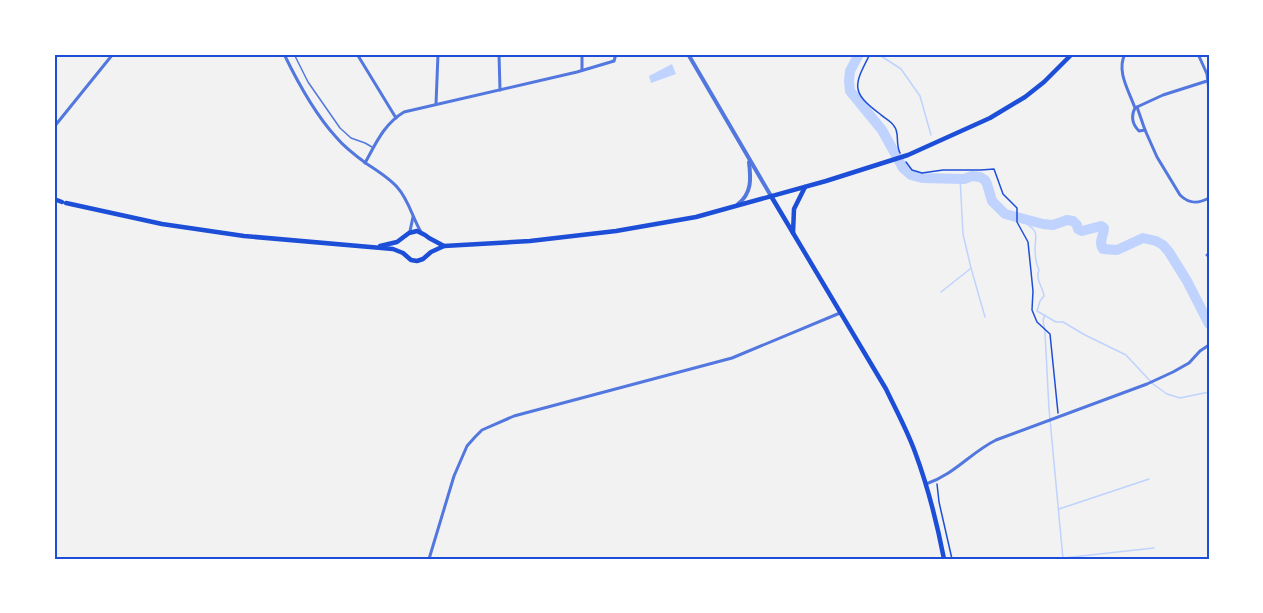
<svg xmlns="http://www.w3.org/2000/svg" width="1263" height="613" viewBox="0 0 1263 613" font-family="'Source Serif 4',serif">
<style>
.water{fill:#bfd3fe}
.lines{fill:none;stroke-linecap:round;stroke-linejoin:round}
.stream{stroke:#bfd3fe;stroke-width:1.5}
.river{stroke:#bfd3fe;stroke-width:10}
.path{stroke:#1d4ed8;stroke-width:1.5}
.service{stroke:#5277de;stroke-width:1.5}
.minor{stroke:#5277de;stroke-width:3}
.tertiary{stroke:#5277de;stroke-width:4}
.secondary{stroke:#1d4ed8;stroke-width:4.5}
.neatline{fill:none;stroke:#1d4ed8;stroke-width:2}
</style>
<rect width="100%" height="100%" fill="#f2f2f2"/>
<!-- water -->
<path class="water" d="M672,64l4,10 -25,9 -2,-7z"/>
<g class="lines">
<!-- stream -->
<g class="stream">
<path d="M878,54l23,15 19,27 11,39"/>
<path d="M960,178l3,56 8,34 14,49"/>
<path d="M1022,219c3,6 11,7 13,13 2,5 0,10 0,15 0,7 1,17 4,23 -4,10 4,17 5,26l-4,5 -3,10 19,11h7l22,13 41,20 27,29 14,10 13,4 29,-6"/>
<path d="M941,292l29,-23"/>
<path d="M1045,315l-2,5 2,13 4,76 14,150"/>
<path d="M1059,509l90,-30"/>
<path d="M1063,558l91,-10"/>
</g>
<!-- river -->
<path class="river" d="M859,54l-9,17 -1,10 1,10 32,39 21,38 8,7 11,3 42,1 8,-3 8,1 5,3 2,4 5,17 13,13 38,10 10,1 14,-5 6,1 4,4 1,4 4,2 19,-5 3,2c0,7 -6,14 -1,21l14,1 26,-12 13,3 7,4 6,7 18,29 22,43"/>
<!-- path -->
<g class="path">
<path d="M870,54c-16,31 -20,38 10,60 4,4 11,7 14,12 6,7 1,17 6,27"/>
<path d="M906,162l6,8 10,3 21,-3h38l13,-1 9,25 14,14v14l11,20 5,49 -1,19 5,12 13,12 8,79"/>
<path d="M937,484l2,18 13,57"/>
</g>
<!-- service -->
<path class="service" d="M294,54l14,28 32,46 11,10 14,5 7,4"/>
<!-- minor -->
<g class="minor">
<path d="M284,54c14,29 30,59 52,83 9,11 20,19 31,27 11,7 22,14 30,23 12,13 15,30 24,45"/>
<path d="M357,54l39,64"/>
<path d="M499,54l1,36"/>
<path d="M582,54v16"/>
<path d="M1125,54c-9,17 4,37 10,54l2,-1 8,23 -6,1c-7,-7 -8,-15 -4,-23"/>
<path d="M1198,54l9,20 2,17"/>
<path d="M436,104l2,-50"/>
<path d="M1137,107l26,-12 44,-14"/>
<path d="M54,127l59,-73"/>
<path d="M1145,130l12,27 23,38c9,9 18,9 29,3"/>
<path d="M365,163c11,-20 19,-39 39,-51l173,-40 37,-11 2,-7"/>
<path d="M410,231l3,-14"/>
<path d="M1207,255h2"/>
<path d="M926,484c29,-10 44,-31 70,-44l151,-56 26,-12 16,-9 11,-12 9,-6"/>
<path d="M429,559l25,-83 13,-30 8,-9 7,-7 32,-14 218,-58 108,-45"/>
</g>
<!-- tertiary -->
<g class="tertiary">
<path d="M688,54l83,142"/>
<path d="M738,204c14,-11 13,-25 11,-42"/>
</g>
<!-- secondary -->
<g class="secondary">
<path d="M771,196l115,193c10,21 21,41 29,63 13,35 22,71 29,107"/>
<path d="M54,199l8,3"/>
<path d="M66,203l96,21 82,12 149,13 10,4 8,7 6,1 6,-2 8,-7 13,-6 86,-5 86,-10 80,-14 130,-36 82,-26 82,-37 35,-21 19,-15 28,-28"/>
<path d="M793,233l1,-24 11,-22"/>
<path d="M380,246l17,-4 12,-9 8,-2 8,4 4,3 15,8"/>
</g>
</g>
<!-- border -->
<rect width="1263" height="613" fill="none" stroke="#ffffff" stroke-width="111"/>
<rect x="56" y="56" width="1152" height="502" class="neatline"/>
</svg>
